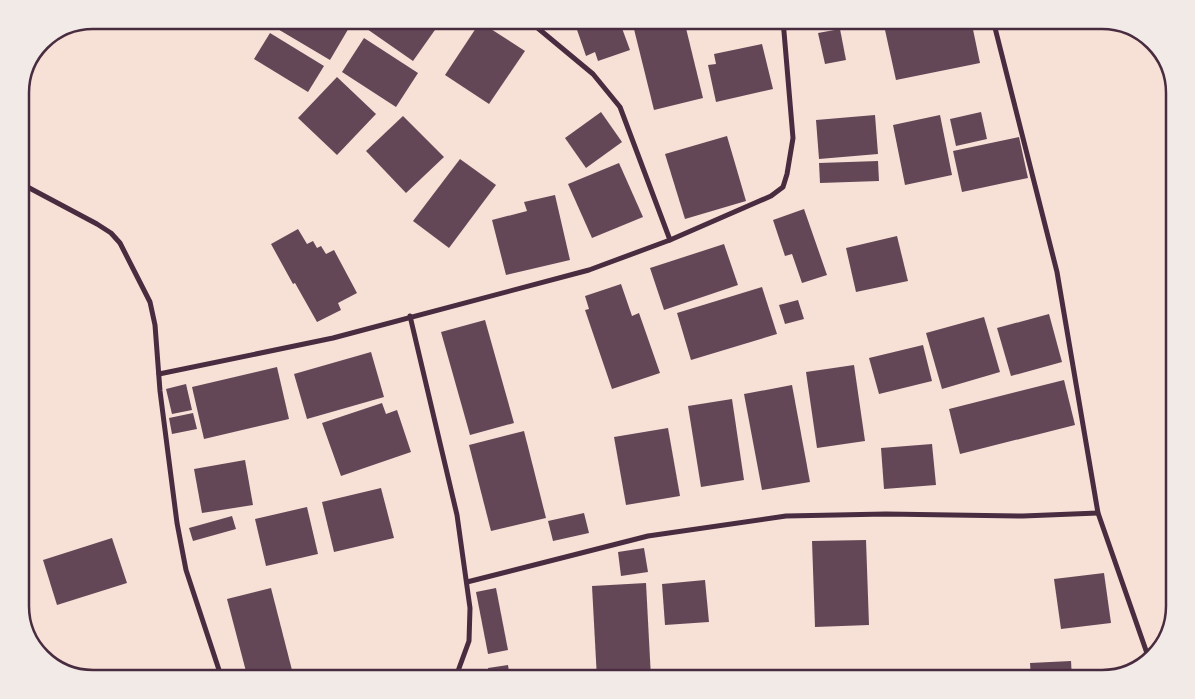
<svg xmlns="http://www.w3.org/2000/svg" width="1195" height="699" viewBox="0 0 1195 699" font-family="'Alegreya Sans',sans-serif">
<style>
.building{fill:#644757}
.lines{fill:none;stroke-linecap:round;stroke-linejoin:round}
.minor{stroke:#4a2c40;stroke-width:5}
.rim{fill:none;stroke:#4a2c40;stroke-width:2.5}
</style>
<rect width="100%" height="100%" fill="#f7e1d7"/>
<!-- building -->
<g class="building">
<path d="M281,20h70l2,1 -23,39 -54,-32z"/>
<path d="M373,20h69l-29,41 -46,-32z"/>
<path d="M577,20h42l11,30 -32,11 -3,-9 -9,4 -12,-35z"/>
<path d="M634,20h50l19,78 -49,12 -22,-89z"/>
<path d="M930,20h41l9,43 -84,17 -11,-50z"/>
<path d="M480,22l45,29 -36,53 -44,-29z"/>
<path d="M840,29l6,31 -21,4 -7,-31z"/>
<path d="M270,33l54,33 -16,26 -54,-33z"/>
<path d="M364,38l54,35 -22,34 -54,-35z"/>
<path d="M762,44l11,45 -57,13 -8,-37 8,-1 -2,-10z"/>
<path d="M337,77l39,37 -39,41 -39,-37z"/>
<path d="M601,112l21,30 -36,26 -21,-30z"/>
<path d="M981,112l6,27 -31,7 -6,-27z"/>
<path d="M875,115l3,39 -59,5 -3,-39z"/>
<path d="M940,115l12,60 -47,10 -12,-60z"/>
<path d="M403,116l41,41 -38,36 -40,-42z"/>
<path d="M727,136l19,65 -61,18 -20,-65z"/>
<path d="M1019,137l9,41 -66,14 -9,-41z"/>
<path d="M460,159l36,26 -47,63 -36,-27z"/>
<path d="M878,161l1,20 -59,2 -1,-20z"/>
<path d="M619,163l24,54 -51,21 -24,-54z"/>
<path d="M555,195l15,65 -64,15 -14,-55 35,-9 -3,-9z"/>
<path d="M804,209l23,66 -25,8 -10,-29 -7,2 -12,-36z"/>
<path d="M298,229l9,15 6,-3 4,7 4,-2 5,8 8,-4 23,43 -19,10 3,7 -24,12 -22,-39 -2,1 -22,-40z"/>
<path d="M897,236l11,45 -52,11 -10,-44z"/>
<path d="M724,244l14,41 -74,25 -14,-42z"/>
<path d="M621,284l11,32 7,-3 21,60 -48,16 -27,-79 4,-1 -4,-13z"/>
<path d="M762,287l15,47 -86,26 -14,-47z"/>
<path d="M798,300l6,19 -19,5 -6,-19z"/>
<path d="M1049,314l13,48 -51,14 -14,-48z"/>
<path d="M984,317l16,55 -58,17 -16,-56z"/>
<path d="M485,320l29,103 -44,12 -29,-103z"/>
<path d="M923,345l9,36 -53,13 -10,-36z"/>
<path d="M371,352l13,45 -77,22 -13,-45z"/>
<path d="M854,365l11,76 -48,7 -11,-76z"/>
<path d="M277,367l12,52 -85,20 -12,-52z"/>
<path d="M1064,380l11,45 -115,29 -11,-45z"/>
<path d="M186,384l6,26 -20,4 -6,-25z"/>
<path d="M792,385l18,97 -48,8 -18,-96z"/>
<path d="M732,399l12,81 -43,7 -13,-81z"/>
<path d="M382,403l4,11 11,-4 14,42 -70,24 -19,-53z"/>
<path d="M193,413l4,16 -25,5 -3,-16z"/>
<path d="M668,428l12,68 -54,9 -12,-68z"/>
<path d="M524,431l22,87 -55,13 -22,-86z"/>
<path d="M932,444l4,41 -52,4 -3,-41z"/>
<path d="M245,460l8,45 -51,8 -8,-44z"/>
<path d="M381,488l13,50 -60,14 -12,-50z"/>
<path d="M307,507l11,47 -52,12 -11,-47z"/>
<path d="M584,513l5,20 -36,8 -5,-20z"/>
<path d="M232,516l4,13 -43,12 -4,-13z"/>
<path d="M112,538l15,45 -70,22 -14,-45z"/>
<path d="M866,540l3,85 -54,2 -3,-86z"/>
<path d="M644,548l4,24 -27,4 -3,-24z"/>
<path d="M1104,573l7,50 -50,6 -7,-50z"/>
<path d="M705,580l4,42 -44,3 -3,-41z"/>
<path d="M646,583l5,95 -54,1 -5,-93z"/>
<path d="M271,588l23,90 -46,1 -21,-80z"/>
<path d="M496,588l12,62 -20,4 -12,-62z"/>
<path d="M1071,661l1,18h-41l-1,-16z"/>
<path d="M508,665l2,14h-21l-1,-11z"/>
</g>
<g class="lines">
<!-- minor -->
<g class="minor">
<path d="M528,20l65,54 27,33 50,133"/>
<path d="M993,20l64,252 41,241 51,146"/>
<path d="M20,183l77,41 14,9 9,10 30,59 5,23 5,66 17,132 9,47 36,109"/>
<path d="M410,316l47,199 13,93 -1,33 -11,30 -9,8"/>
<path d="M159,374l174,-36 256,-68 81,-30 101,-44 12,-9 4,-13 6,-36 -10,-118"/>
<path d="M467,582l181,-46 138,-20 100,-2 137,2 75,-3"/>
</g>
</g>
<!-- crop -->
<path d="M0 0H1195V699H0ZM93 29H1102A64 64 0 0 1 1166 93V606A64 64 0 0 1 1102 670H93A64 64 0 0 1 29 606V93A64 64 0 0 1 93 29Z" fill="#f1eae7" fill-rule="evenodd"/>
<path class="rim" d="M93 29H1102A64 64 0 0 1 1166 93V606A64 64 0 0 1 1102 670H93A64 64 0 0 1 29 606V93A64 64 0 0 1 93 29Z"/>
</svg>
